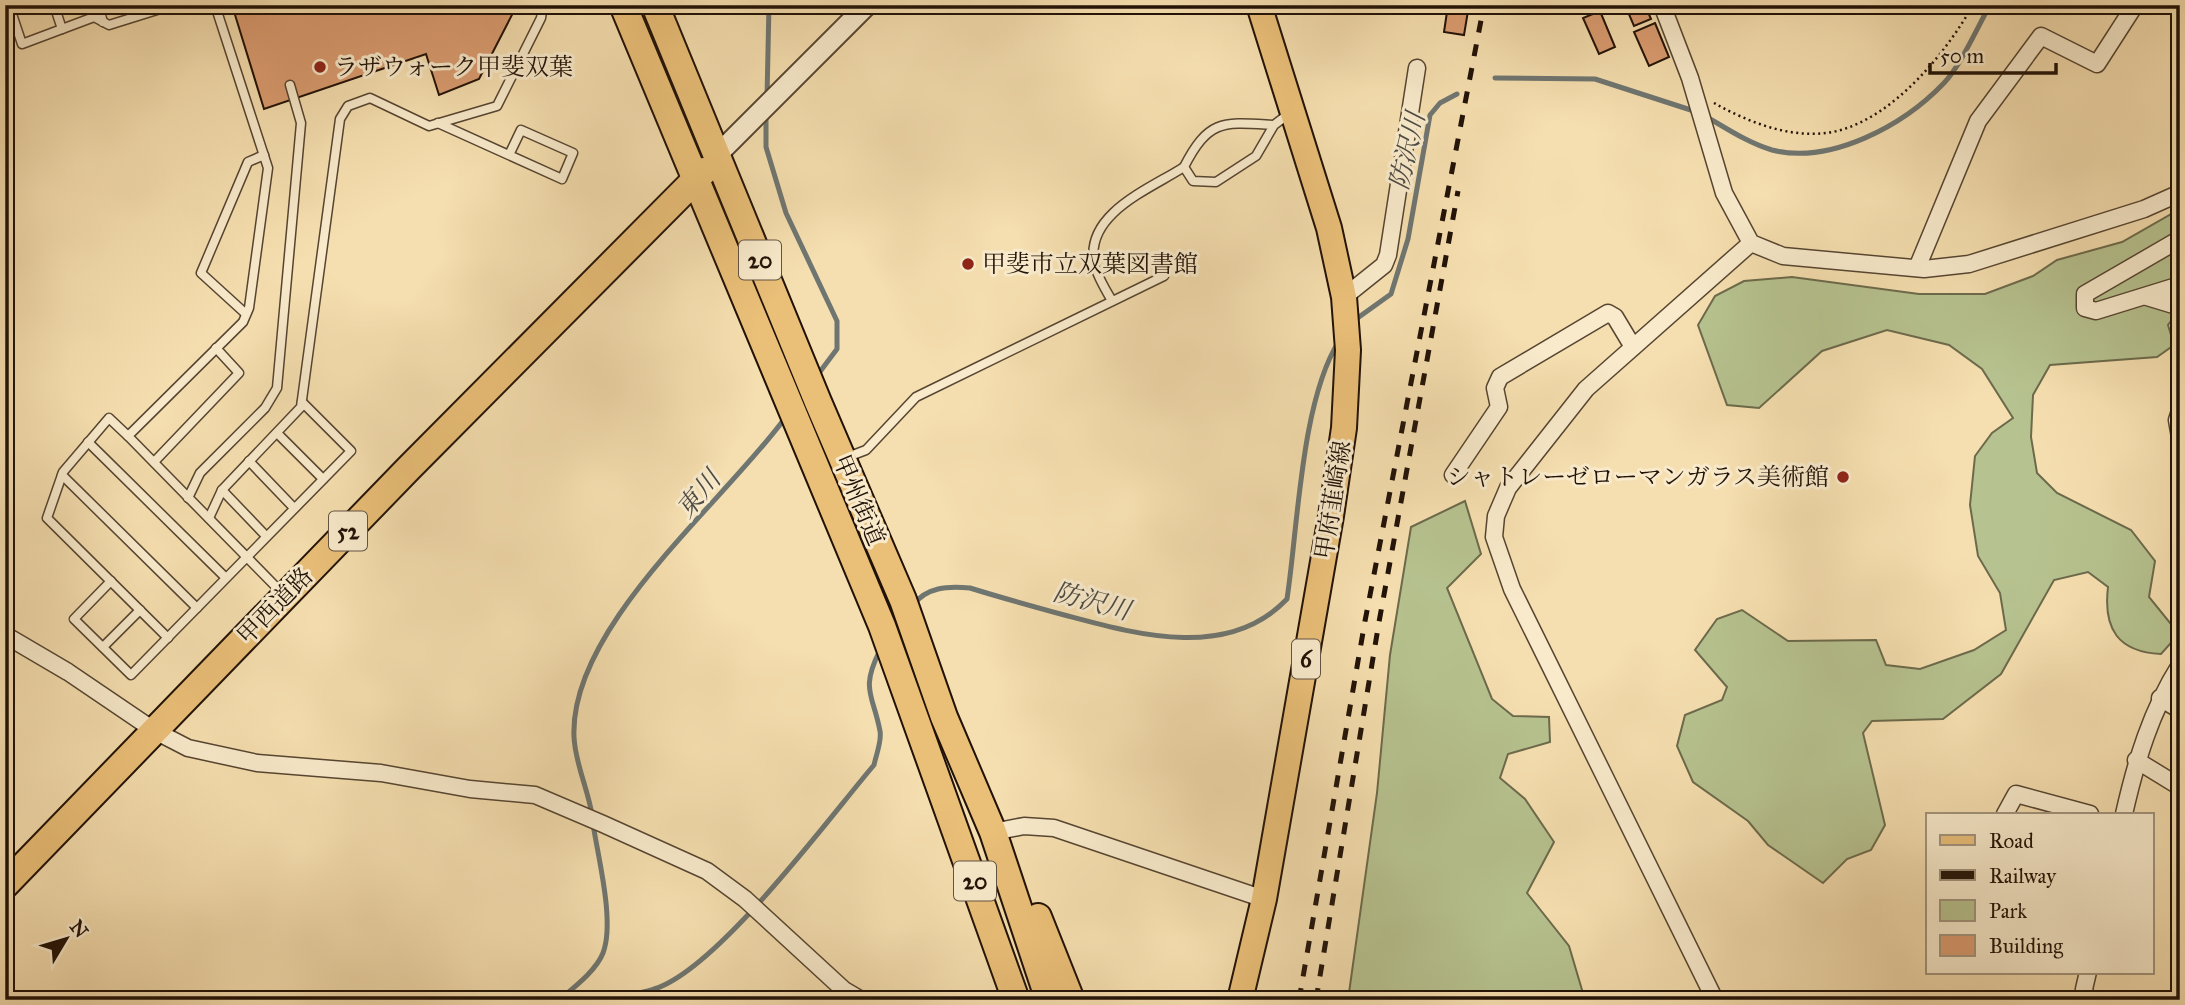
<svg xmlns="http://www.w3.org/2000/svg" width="2185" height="1005" viewBox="0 0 2185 1005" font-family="'IM FELL Great Primer','Noto Serif JP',serif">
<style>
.green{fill:#b6c28f;stroke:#6c6a4b;stroke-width:2}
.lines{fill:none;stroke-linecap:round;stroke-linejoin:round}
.stream{stroke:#6f7671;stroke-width:5}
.building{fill:#da9c70;stroke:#211207;stroke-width:2}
.service-casing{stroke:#564531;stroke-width:11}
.minor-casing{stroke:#564531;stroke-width:19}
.tertiary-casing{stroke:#564531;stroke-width:23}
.primary-casing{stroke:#211207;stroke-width:28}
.trunk-casing{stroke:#211207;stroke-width:30}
.path{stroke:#211207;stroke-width:2.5;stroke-dasharray:2 3.5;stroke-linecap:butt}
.service{stroke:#f8eacb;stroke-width:8}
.minor{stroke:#f8eacb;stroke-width:16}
.tertiary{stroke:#f8eacb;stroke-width:19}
.primary{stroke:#eabf78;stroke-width:24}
.trunk{stroke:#eabf78;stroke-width:26}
.rail{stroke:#211207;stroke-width:5;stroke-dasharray:12 12;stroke-linecap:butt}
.poi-dot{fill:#8f2418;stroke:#f8eacb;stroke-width:2.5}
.labels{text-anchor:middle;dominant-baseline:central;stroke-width:6;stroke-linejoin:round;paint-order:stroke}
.shield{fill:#f8eacb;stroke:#625342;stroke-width:2}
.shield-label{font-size:23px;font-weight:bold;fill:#211207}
.poi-label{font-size:24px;fill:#211207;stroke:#f8eacb;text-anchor:start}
.street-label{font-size:24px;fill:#211207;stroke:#f8eacb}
.water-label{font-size:26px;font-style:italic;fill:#4e4c45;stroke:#f8eacb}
</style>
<rect width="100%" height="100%" fill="#f5deaf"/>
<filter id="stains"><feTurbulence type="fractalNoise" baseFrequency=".00286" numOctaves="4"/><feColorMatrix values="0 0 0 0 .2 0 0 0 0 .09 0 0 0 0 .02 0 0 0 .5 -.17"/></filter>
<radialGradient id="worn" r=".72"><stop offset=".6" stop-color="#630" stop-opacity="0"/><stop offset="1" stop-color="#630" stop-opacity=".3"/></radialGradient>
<!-- green -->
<g class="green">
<path d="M2180,209v100l-12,16 6,20 -17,12 -107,8 -17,30 -2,42 6,36 20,20 74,37 24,31 -6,36 30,37 -18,20c-43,-2 -58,-25 -53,-67l-20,-15 -34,8 -53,94 -58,45 -71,2 -9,12 22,92 -14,25 -24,9 -24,24 -55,-38 -20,-24 -55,-39 -16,-36 8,-31 37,-15 5,-13 -32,-37 22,-31 25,-9 46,31 88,-1 10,25 34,4 54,-19 32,-20 -6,-37 -22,-37 -8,-51 5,-49 17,-23 21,-15 -31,-49 -33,-24 -62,-15 -65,21 -63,57 -32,-3 -29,-80 17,-29 29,-15 48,-4 127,17h66l48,-18 24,-16 65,-18z"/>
<path d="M1465,501l16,53 -34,34 45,111 21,17 36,1 1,25 -42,12 -8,24 25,21 29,43 -27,51 42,53 16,54h-237l29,-207 13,-138 21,-128z"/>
</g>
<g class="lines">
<!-- stream -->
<g class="stream">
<path d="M1495,78l100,1 102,33"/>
<path d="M767,97l2,-92"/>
<path d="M766,113v34l20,66 51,108v28l-21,28"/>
<path d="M1705,116c21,12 43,27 67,34 59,15 132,-25 172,-67 17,-18 33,-55 46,-78"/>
<path d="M1352,322l39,-28 17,-55 22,-124 10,-12 17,-9"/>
<path d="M913,605c14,-18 34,-19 57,-17 32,10 65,19 98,28 71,19 161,44 219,-17 11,-72 14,-198 52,-258"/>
<path d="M592,815c-4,-26 -17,-52 -18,-78 -5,-110 150,-235 211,-319"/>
<path d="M559,1000c14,-12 37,-29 44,-47 12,-31 -5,-96 -10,-129"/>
<path d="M563,1000c29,-4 64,-2 91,-11 63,-19 174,-170 220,-224 2,-10 8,-24 6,-34 -7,-37 -20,-41 0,-81"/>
</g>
</g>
<!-- building -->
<g class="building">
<path d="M232,5h282l1,4 -36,70 -40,16 -13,-41 -162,55z"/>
<path d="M1448,5h21l-5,30 -20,-3z"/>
<path d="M1625,5h20l6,14 -17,7z"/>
<path d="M1600,11l15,36 -16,7 -16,-36z"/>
<path d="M1655,23l14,34 -20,9 -15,-34z"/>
</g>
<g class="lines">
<!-- service casing -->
<g class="service-casing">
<g id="service">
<path d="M9,5l13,39 72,-27 15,8 64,-20"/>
<path d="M54,5l8,24"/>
<path d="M98,5l5,17"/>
<path d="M215,5l53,163 -19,140 -6,14 -115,114 155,158"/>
<path d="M438,123l124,56 11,-26 -52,-23 -12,25"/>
<path d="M1274,125c-50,-3 -65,-7 -90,42l9,14 23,1 40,-26 18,-31 16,-12"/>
<path d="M1112,301c-6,-11 -16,-26 -18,-39 -8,-49 56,-73 90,-95"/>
<path d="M246,314l-45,-41 47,-111 16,-7"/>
<path d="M277,433l46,46"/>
<path d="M128,436l-19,-18 -46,54 -16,46 121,120"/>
<path d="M88,442l138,136"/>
<path d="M845,458l21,-8 50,-53 248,-121"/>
<path d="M249,461l45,47"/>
<path d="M154,462l85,-89 -23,-25"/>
<path d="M62,475l135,133"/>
<path d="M222,490l44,46"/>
<path d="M188,498l12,-25 65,-65 12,-20 24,-265 -11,-38"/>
<path d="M209,518l13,-28 79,-83 39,-288 8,-13 22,-8 59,28 68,-20 44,-88 2,-13"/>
<path d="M111,581l-37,38 57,56 220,-224 -49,-49"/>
<path d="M103,647l37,-37"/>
</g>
</g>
<!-- minor casing -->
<g class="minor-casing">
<g id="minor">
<path d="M1662,5l28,73 34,115 27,50 32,13 141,13 45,-5 175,-55 36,-16"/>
<path d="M2180,239l-95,55v14l11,3 84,-26"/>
<path d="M1917,268l61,-147 63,-85 56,28 38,-59"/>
<path d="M1344,297l40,-32 4,-10 29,-187"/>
<path d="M2147,297l33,10"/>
<path d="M2180,411l-3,9 3,17"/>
<path d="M1453,475l46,-68 -4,-19 5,-11 108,-64 7,4 18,30"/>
<path d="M5,635l63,37 87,59 33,17 69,15 124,10 89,16 65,6 68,29 104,47 38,28 99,91 17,10"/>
<path d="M2160,698l20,12"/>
<path d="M2136,760l44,27"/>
<path d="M2005,814l11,-20 74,20"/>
<path d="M2124,814c12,-53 27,-103 56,-149"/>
<path d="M993,832l31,-6 30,2 210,71"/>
<path d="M1715,1000l-203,-411 -18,-52 2,-21 12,-28 78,-99 165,-146"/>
<path d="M2087,1000l-3,-11 4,-17"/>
</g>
</g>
<!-- tertiary casing -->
<g class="tertiary-casing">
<path id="tertiary" d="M716,156l151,-151"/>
</g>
<!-- primary casing -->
<g class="primary-casing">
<path id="primary" d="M1240,1000l24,-101 67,-383 13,-88 4,-78 -4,-53 -15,-69 -70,-223"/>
</g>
<!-- trunk casing -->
<g class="trunk-casing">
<g id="trunk">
<path d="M623,5l259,621 134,374"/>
<path d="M655,5l163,397 85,198 41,117 49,115 56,168"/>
<path d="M5,885l404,-417 295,-297"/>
<path d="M1038,917l33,83"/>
</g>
</g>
<!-- path -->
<path class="path" d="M1714,103c36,20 81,38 123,28 57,-14 109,-78 136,-126"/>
<!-- service -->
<use href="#service" class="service"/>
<!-- minor -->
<use href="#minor" class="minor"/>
<!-- tertiary -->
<use href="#tertiary" class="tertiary"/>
<!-- primary -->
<use href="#primary" class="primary"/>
<!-- trunk -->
<use href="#trunk" class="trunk"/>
<!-- rail -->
<g class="rail">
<path d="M1299,1000l66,-379 119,-616"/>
<path d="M1316,1000l63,-378 79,-431"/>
</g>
</g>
<!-- markers -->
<g class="poi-dot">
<circle cx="320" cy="67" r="7"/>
<circle cx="968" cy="264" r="7"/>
<circle cx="1843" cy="477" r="7"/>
</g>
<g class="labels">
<!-- shield labels -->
<g class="shield">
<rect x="739" y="240.5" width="42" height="39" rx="5"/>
<rect x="329" y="511.5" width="38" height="39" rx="5"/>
<rect x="1292" y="639.5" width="28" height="39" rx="5"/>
<rect x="954" y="861.5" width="42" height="39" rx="5"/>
</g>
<g class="shield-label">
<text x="760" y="260">20</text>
<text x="348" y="531">52</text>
<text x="1306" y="659">6</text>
<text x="975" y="881">20</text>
</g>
<!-- poi labels -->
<g class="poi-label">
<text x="334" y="67">ラザウォーク甲斐双葉</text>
<text x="982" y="264">甲斐市立双葉図書館</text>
<text x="1829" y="477" text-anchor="end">シャトレーゼローマンガラス美術館</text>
</g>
<!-- street labels -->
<g class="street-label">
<text transform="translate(859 500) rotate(67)">甲州街道</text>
<text transform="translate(1333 500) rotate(-81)">甲府韮崎線</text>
<text transform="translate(275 606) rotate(-46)">甲西道路</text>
</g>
<!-- water labels -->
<g class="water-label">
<text transform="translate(1407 151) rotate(-77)">防沢川</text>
<text transform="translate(698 494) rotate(-50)">東川</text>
<text transform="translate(1092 601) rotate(15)">防沢川</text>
</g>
</g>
<!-- margin -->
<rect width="2185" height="1005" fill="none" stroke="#f5deaf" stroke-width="28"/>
<rect x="7" y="7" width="2171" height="991" fill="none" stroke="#211207" stroke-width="3.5"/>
<rect x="14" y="14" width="2157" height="977" fill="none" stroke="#211207" stroke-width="2"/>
<!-- legend -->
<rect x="1926" y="813" width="228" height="161" fill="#f8eacb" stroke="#a2947d" stroke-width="2"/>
<rect x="1940" y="835" width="35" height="10" fill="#eabf78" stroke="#a2947d" stroke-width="2"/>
<text x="1989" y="848" font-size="21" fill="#211207">Road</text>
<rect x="1940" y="870" width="35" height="10" fill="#211207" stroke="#a2947d" stroke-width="2"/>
<text x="1989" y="883" font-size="21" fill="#211207">Railway</text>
<rect x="1940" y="900" width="35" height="21" fill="#b6c28f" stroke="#a2947d" stroke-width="2"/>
<text x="1989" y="918" font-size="21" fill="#211207">Park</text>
<rect x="1940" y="935" width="35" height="21" fill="#da9c70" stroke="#a2947d" stroke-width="2"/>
<text x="1989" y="953" font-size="21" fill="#211207">Building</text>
<!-- north arrow -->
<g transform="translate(66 939) rotate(52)" stroke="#f8eacb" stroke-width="5" paint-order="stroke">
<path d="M0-5L12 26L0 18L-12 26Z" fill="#211207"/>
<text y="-10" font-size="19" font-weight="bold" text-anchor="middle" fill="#211207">N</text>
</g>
<!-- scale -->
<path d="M1930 63v10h126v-10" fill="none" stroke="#211207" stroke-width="3.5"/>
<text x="1940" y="63" font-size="21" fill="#211207" stroke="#f8eacb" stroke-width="5" paint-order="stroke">50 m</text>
<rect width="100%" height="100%" filter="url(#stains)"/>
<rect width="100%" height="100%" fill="url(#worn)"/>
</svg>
